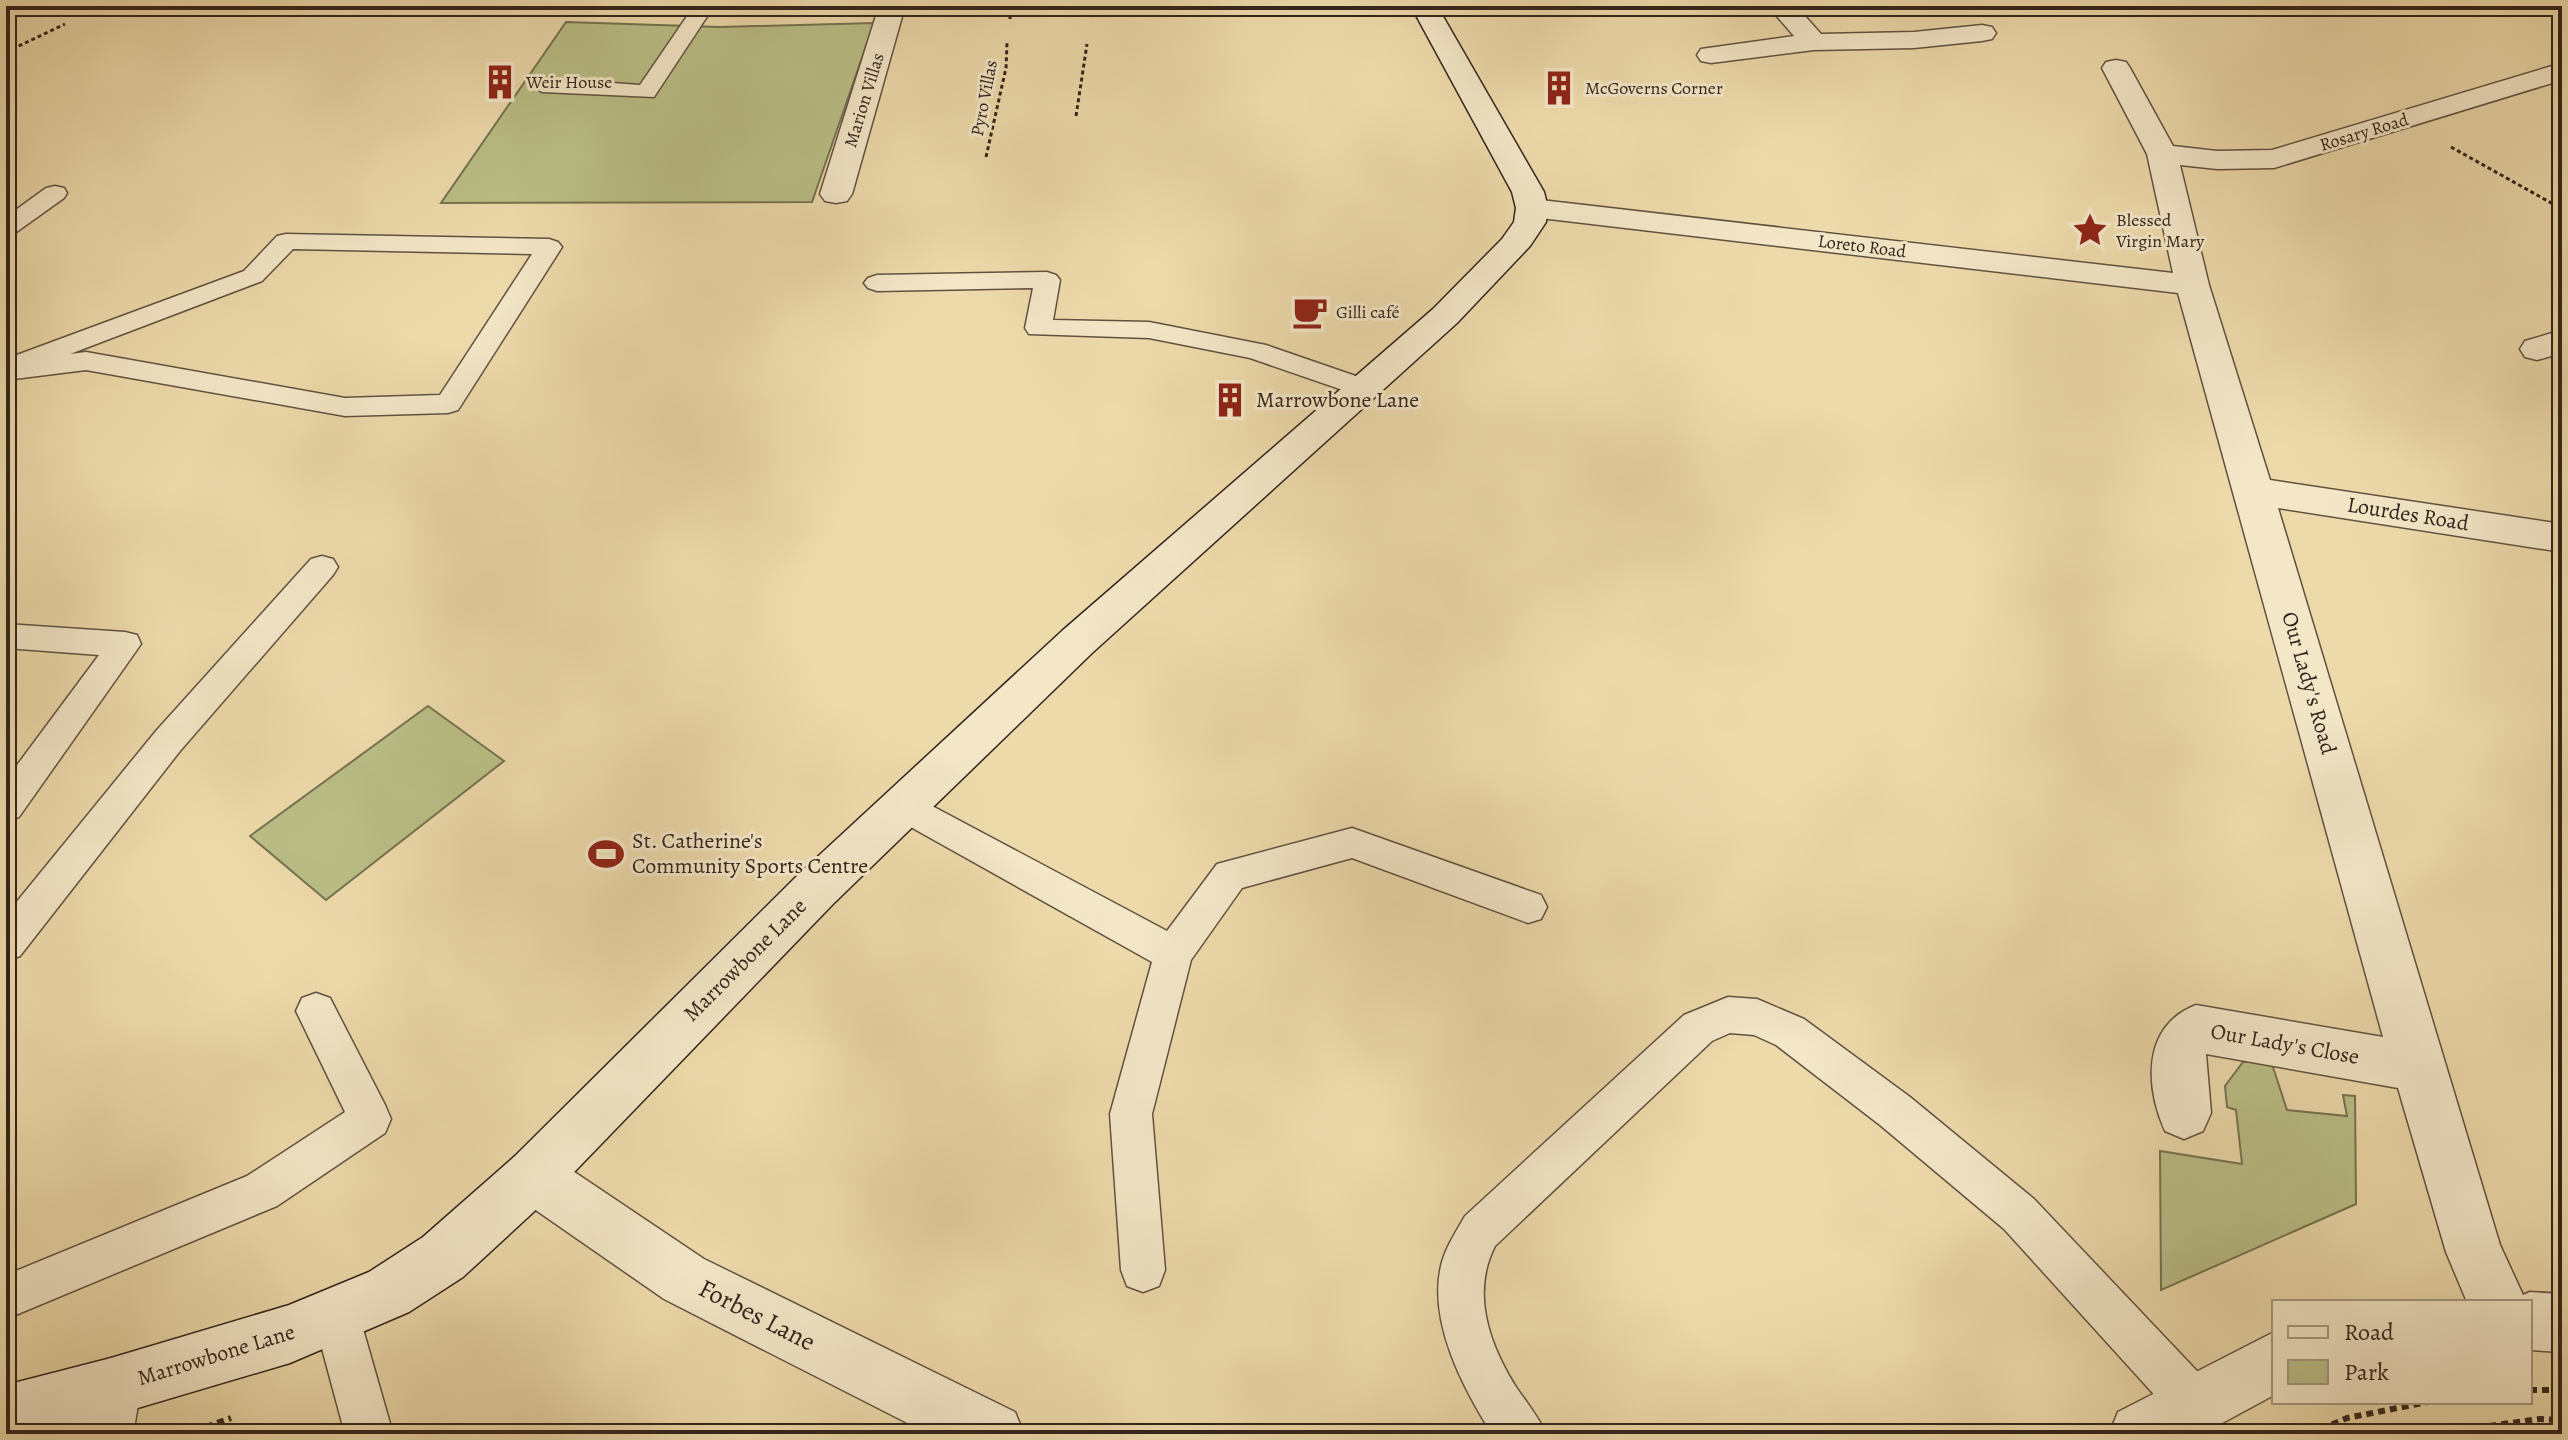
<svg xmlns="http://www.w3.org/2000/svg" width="2568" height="1440" viewBox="0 0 2568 1440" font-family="Alegreya,serif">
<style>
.green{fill:#babf87;stroke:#767252;stroke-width:2}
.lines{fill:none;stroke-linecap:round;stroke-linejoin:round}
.service-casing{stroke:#615240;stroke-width:3}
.minor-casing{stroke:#615240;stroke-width:3}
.secondary-casing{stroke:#32241c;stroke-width:3}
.path-far1{stroke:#32241c;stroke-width:3;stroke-dasharray:4 3;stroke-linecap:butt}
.path{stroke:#32241c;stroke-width:6;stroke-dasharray:7 5;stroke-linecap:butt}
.service{fill:#f3e7c8;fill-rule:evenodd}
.minor{fill:#f3e7c8;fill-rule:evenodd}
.secondary{fill:#f3e7c8;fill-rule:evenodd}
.labels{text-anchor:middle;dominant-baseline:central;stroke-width:6;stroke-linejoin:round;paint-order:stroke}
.far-poi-label{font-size:18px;fill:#32241c;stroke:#f3e7c8;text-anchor:start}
.far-street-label{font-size:18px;fill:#32241c;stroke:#f3e7c8}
.poi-label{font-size:22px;fill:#32241c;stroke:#f3e7c8;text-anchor:start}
.street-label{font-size:22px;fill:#32241c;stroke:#f3e7c8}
.near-street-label{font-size:26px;fill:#32241c;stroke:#f3e7c8}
</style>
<rect width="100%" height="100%" fill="#eddaab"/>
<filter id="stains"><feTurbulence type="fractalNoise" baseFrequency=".0025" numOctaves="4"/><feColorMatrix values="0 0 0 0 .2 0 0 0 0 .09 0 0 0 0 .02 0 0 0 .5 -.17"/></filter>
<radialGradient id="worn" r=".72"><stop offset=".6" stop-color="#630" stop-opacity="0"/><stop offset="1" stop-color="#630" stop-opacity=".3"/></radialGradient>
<!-- green -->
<g class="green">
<path d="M566,22l154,5 154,-4 -62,179 -371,1z"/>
<path d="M428,706l76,55 -178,139 -76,-64z"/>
<path d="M2271,1061l16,49 60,6 -4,-21 12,1 1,108 -195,86 -1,-139 82,13 -6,-54 -9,-3 -2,-21 18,-24z"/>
</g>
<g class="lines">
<!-- service casing -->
<g class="service-casing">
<g id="service">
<path d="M694,6h20l-60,91 -112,-5 -11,-7 11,-7 98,7z"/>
<path d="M55,186l9,2 3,5 -3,5 -49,35 -9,2v-18l40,-29z"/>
<path d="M286,234l263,5 9,3 4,5 -104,163 -10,3 -103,3 -259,-46 -80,10v-21l238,-88 33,-35zM293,249l239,5 -92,141 -95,3 -259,-46 -16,2 192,-73z"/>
<path d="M1047,272l9,3 4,5 -7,40 96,2 117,23 107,37 4,6 -4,6 -10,3 -113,-39 -101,-20 -120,-4 -4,-6 8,-40 -156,3 -9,-3 -4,-5 4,-5 9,-3z"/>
<path d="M322,556l11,3 5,8 -5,8 -153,176 -160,205 -14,5v-46l150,-184 155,-172z"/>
<path d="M6,624l119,8 12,3 4,9 -122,173 -13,5v-42l93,-125 -93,-7z"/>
<path d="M904,791l263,140 50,-67 135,-36 189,67 6,12 -6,12 -13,4 -176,-65 -110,30 -51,72 -39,154 13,156 -6,16 -16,6 -16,-6 -6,-16 -11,-156 42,-152 -261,-146 -5,-10 5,-10z"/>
<path d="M316,993l14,5 55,107 6,14 -6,14 -108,73 -271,113v-44l241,-99 98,-64 -49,-101 6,-13z"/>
<path d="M1728,997l29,2 47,20 106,78 124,102 179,189 6,17 -6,17 -17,6 -17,-6 -175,-193 -124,-104 -104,-80 -22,-10 -24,-2 -18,8 -217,205c-24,47 -6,98 21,141 11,16 22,29 30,47h-54c-29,-46 -64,-112 -51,-168 4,-18 15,-34 24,-50l219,-201z"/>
<path d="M336,1292l16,7 7,16 34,119h-48l-32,-119 7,-16z"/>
</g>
</g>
<!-- minor casing -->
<g class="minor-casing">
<g id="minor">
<path d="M879,6h26l-53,188 -5,7 -11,2 -11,-2 -5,-7z"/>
<path d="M1768,6h28l25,28 93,-2 68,-7 10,2 4,6 -4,6 -10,2 -68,7 -100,2 -103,13 -10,-2 -4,-6 4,-6 93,-13z"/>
<path d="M2116,60l10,2 4,6 43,78 44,5 55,-1 290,-87v17l-288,88 -57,1 -37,-4 29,120 61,195 292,44v28l-284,-44 222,737 23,50 7,-3 32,2v58l-32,-2v-48h-63l-21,-50 -48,-164 -192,-34 5,59 -8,18 -19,8 -19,-8c-20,-45 -23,-105 31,-126l187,32 -205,-744 -646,-76 -11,-2 -5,-7 5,-7 11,-2 641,74 -26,-119 -45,-86 4,-6z"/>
<path d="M2562,330v23l-25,7 -12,-3 -5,-8 5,-8z"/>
<path d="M533,1149l19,8 152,102 311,153 9,22h-95l-265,-135 -150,-104 -9,-19 9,-19z"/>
<path d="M2274,1332v63l-72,39h-93l9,-22z"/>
<path d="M111,1358l21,9 9,21 -8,46h-62l10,-46 9,-21z"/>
</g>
</g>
<!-- secondary casing -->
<g class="secondary-casing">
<path id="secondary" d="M1411,6h26l107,186 4,16 -2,14 -16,24 -73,77 -365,330 -259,251 -281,291 -89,82 -54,35 -119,51 -240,71h-44v-49l105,-27 178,-53 80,-33 54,-35 91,-80 285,-283 263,-243 371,-322 69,-70 12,-17 2,-14 -4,-16z"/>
</g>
<!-- path-far1 -->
<g class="path-far1">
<path d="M1091,17l2,-11"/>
<path d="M1010,19l1,-13"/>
<path d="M6,52l59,-28"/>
<path d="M1076,116l11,-72"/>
<path d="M2451,147l111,62"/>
<path d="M986,157l20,-89 1,-25"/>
</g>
<!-- path -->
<g class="path">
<path d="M2530,1390h32"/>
<path d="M206,1427l25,-9"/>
<path d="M2310,1434l37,-16 81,-16"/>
<path d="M2430,1434l110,-15 22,1"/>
</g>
<!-- service -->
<use href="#service" class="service"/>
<!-- minor -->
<use href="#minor" class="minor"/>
<!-- secondary -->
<use href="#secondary" class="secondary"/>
</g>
<!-- icons -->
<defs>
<g id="building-bare" transform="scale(2.76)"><path d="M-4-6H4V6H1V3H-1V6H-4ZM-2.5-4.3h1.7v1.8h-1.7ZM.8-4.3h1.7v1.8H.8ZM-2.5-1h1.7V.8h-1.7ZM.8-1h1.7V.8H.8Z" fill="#8f2418" stroke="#f3e7c8" stroke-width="2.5" paint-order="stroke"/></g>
<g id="sight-bare" transform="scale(2.76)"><path d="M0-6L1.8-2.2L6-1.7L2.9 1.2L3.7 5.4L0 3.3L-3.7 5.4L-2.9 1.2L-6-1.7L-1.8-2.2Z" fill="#8f2418" stroke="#f3e7c8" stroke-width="2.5" paint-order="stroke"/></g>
<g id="cafe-bare" transform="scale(2.76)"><path d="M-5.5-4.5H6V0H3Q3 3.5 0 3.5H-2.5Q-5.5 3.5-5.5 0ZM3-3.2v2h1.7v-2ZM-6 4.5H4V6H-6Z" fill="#8f2418" stroke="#f3e7c8" stroke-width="2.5" paint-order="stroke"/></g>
<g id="stadium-bare" transform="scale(2.76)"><path d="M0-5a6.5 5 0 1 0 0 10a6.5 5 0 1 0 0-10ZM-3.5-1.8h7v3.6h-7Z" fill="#8f2418" stroke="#f3e7c8" stroke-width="2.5" paint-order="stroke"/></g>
</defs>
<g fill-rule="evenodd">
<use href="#building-bare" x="500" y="82"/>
<use href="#building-bare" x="1559" y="88"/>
<use href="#sight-bare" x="2090" y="230"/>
<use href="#cafe-bare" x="1310" y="312"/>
<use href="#building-bare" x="1230" y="400"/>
<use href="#stadium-bare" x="606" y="854"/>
</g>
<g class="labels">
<!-- far-poi labels -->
<g class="far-poi-label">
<text x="526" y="82">Weir House</text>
<text x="1585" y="88">McGoverns Corner</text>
<text x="2116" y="220">Blessed<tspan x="2116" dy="21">Virgin Mary</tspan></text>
<text x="1336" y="312">Gilli café</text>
</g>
<!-- far-street labels -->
<g class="far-street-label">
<text transform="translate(984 98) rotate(-79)">Pyro Villas</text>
<text transform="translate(864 100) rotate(-73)">Marion Villas</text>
<text transform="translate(2364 132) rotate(-17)">Rosary Road</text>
<text transform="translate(1862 246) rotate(7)">Loreto Road</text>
</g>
<!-- poi labels -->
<g class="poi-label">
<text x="1256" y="400">Marrowbone Lane</text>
<text x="632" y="841">St. Catherine's<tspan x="632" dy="25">Community Sports Centre</tspan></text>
</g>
<!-- street labels -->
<g class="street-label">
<text transform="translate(2408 514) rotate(9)">Lourdes Road</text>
<text transform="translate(2309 683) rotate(74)">Our Lady's Road</text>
<text transform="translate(745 960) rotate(-45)">Marrowbone Lane</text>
<text transform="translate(2285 1044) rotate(10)">Our Lady's Close</text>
<text transform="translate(216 1355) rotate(-17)">Marrowbone Lane</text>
</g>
<!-- near-street labels -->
<g class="near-street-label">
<text transform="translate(757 1315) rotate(27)">Forbes Lane</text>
</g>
</g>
<!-- margin -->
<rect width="2568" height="1440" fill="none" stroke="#eddaab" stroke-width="32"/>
<rect x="8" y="8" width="2552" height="1424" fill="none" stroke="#32241c" stroke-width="4"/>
<rect x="16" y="16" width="2536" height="1408" fill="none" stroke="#32241c" stroke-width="2"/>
<!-- legend -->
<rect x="2272" y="1300" width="260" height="104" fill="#f3e7c8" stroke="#a69983" stroke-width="2"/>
<rect x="2288" y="1326" width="40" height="12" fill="#f3e7c8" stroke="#a69983" stroke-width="2"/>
<text x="2344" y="1340" font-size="24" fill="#32241c">Road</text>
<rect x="2288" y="1360" width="40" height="24" fill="#babf87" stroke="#a69983" stroke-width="2"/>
<text x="2344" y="1380" font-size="24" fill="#32241c">Park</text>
<rect width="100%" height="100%" filter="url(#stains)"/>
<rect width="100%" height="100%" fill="url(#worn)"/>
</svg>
